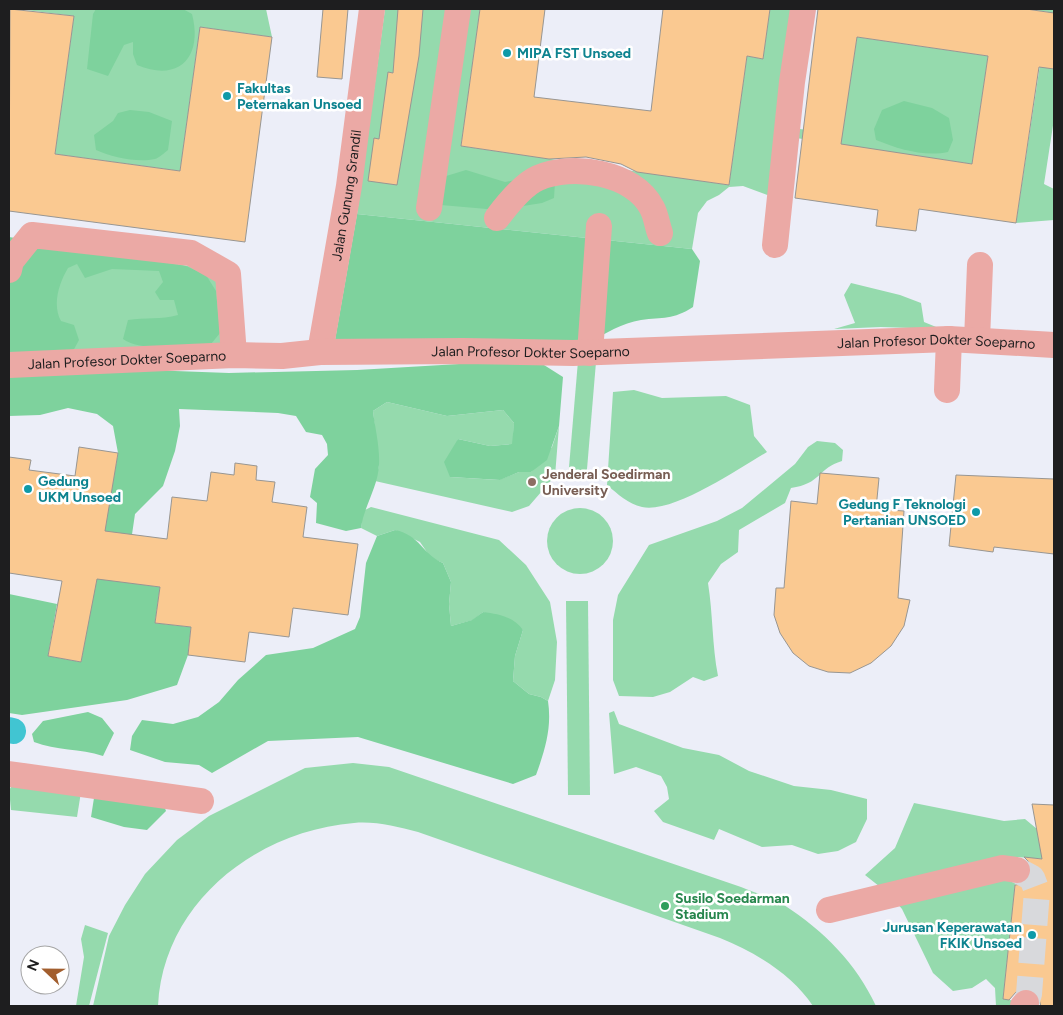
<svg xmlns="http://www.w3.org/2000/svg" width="1063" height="1015" viewBox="0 0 1063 1015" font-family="Figtree,sans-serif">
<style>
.built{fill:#eceef8;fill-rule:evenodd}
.green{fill:#95daad}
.forest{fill:#7ed29d}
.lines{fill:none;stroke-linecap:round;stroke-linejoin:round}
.canal{stroke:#41c5d2;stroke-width:26}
.building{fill:#fac991;stroke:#989693;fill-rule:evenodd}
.minor-tunnel{stroke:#d8d9dc;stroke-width:26;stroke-dasharray:26 13;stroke-linecap:butt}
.minor{stroke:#eba9a5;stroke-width:26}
.culture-dot{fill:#0f9aa8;stroke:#fff;stroke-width:2}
.education-dot{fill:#8d6e63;stroke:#fff;stroke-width:2}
.leisure-dot{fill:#2e9e5b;stroke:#fff;stroke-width:2}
.labels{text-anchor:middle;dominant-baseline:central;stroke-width:5;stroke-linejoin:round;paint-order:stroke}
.culture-label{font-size:14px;font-weight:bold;fill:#0d838f;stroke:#fff;text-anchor:start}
.street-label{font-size:14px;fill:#1e1e1f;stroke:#fff}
.education-label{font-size:14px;font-weight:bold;fill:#785e54;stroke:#fff;text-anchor:start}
.leisure-label{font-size:14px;font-weight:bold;fill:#27864d;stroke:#fff;text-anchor:start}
</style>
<rect width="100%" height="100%" fill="#f9fafd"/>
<!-- built -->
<path class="built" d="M9,9h1045v997h-1045zM30,955h30v30h-30z"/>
<!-- green -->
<g class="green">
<path d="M18,9h248l6,28 -72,-10 -20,144 -125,-17 19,-138z"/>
<path d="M385,9h95l-19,137 268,39 18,-129 16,3 7,-50h41l-18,119 49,7 15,-98 131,19 -16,108 -176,-26 -10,64 -43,-16 -14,1 -10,8 -12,6 -9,12 -6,36 -335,-35z"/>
<path d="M1026,9h28v110l-10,65 10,5v31l-38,3 32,-211z"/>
<path d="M32,235l196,39 6,81 -225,10z"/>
<path d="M851,283l49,12 21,8 3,19 17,7 -60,-2 -47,2 21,-6 -11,-28z"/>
<path d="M578,361l18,1 -10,119 -18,-2z"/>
<path d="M634,390l28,8 64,-2 24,9 4,31 13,16c-28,16 -94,62 -125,55 -14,-3 -24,-13 -35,-22l6,-93z"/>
<path d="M387,402l60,14 56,-6 11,13 -1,21 -23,2 -32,-7 -8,38 49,3 20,-8h12l21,-25 7,-21 -4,50 -26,30 -17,6 -137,-31 4,-15 -6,-55z"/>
<path d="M817,441l18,2 8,7 -1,11c-24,7 -21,23 -51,27l-6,15 -46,27 -1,22 -17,12 -13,19c5,31 4,62 10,93l-14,5 -11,-4 -23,15 -17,5 -34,-1 -6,-16v-60l5,-25 31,-50 68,-24 25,-13 53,-44 13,-17z"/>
<path d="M371,507l128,33 27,25 24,37 7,40 -2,38 -7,21 -7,-4 -12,-3 -16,-13 2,-25 8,-26 -40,-18 -10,8 -22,6 -2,-22 2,-22 -8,-19 -12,-5 -11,-16 -25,-12 -18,6 -16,-8 2,-17z"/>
<circle cx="580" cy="541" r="33"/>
<path d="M566,601h22l2,194h-22z"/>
<path d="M614,711l5,13 64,24 36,7 30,16 45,15 37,4 36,9v20l-11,23 -18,9 -20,3 -26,-9 -30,2 -43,-18 -5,11 -51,-18 -9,-11 15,-12 -2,-12 -6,-11 -25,-9 -22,7 -5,-61z"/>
<path d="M353,763l36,4 352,120c14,6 30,10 43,18 40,26 72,58 92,101h-63c-21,-32 -58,-54 -93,-68l-302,-106c-21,-5 -42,-11 -64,-9 -98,8 -191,80 -196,183h-65l16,-70 16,-31 20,-31 32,-34 32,-24 96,-48z"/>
<path d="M15,782l66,10 -4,25 -66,-7 -2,-20z"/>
<path d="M914,803l90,18 21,-2 12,10 17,2v29l-36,-3 -15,142 32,5 -1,2h-38l-1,-18 -9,-9 -14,9 -19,3 -20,-18 -31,-64 -13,-15 -24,-19 30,-27z"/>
<path d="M85,925l23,8 -19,73h-13l8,-49 -3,-18z"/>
</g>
<!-- forest -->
<g class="forest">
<path d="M96,9h87l9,5c11,42 -12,69 -55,51l-4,-11v-12l-9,3 -16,31 -21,-7 6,-55z"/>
<path d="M904,101l28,7 17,10 4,22 -5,12c-24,5 -50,-3 -72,-12l-2,-11 8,-19z"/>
<path d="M130,110l19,2 23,9 -4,29c-4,3 -9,8 -13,9 -18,4 -43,-2 -59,-9l-2,-15 19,-14 5,-8z"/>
<path d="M466,170l39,12 11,-2 39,2 -1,16 -12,5 -19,3 -12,5 -70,-6 2,-28z"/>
<path d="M357,214l335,35 8,12 -7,46c-20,13 -30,10 -52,13 -19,3 -35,13 -51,22l-255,-2z"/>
<path d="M9,237l177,29 20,9 10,16 4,42 -9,11c-24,1 -68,9 -88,-5l5,-19c17,-3 33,0 50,-5l-4,-15h-14l-5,-8 8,-10 -4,-11 -47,-2 -27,9 -8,-14 -9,4c-9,15 -16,37 -7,53l13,4 5,15 -7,13 -63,1z"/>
<path d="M512,361l32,4 19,12 -4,49 -12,34 -16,12h-12l-19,8 -50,-3 -6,-15 14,-23 32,7 22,-2 2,-21 -11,-13 -56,6 -60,-14 -14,9c2,17 7,36 6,54 -1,22 -15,41 -18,63l-15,3 -30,-8 1,-20 -7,-6 5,-28 13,-14 -1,-11 -5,-9 -16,-3 -10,-16 -18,-3 -99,-4 1,17 -5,25 -12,35 -28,28 -10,68 35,5 -5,36 36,4 -3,28 -11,30 -50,15 -105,15 -13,-2v-119l48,10 -9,52 33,6 37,-209 -5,-27 -16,-12 -29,-6 -28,7 -31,1v-43l139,-3 81,3 128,-3z"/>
<path d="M395,530c25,5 27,24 48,33l8,19 -2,22 2,22 21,-6 11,-8c16,2 31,5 40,18l-8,26 -2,25 16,13 12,3 7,4c4,27 -3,49 -12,74l-23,9 -155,-47 -90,4 -56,32 -13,-8 -34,-3 -35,-12 2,-14 10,-16 31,4 25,-7 21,-15 19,-22 28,-25 47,-7 42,-19 5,-12 6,-54 11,-27z"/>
<path d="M88,712l14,6 12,15 -11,23c-23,-8 -47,-5 -69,-14l-2,-8 11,-13z"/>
<path d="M94,798l68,2 4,11 -19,19 -23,-3 -33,-10z"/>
</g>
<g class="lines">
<!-- canal -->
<path class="canal" d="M9,730l4,1"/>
</g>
<!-- building -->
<g class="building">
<path d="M10,9l64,7 -19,138 125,17 20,-144 72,10 -27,205 -236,-31z"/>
<path d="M323,9h25l-6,70 -25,-2z"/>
<path d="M398,9h25l-4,47 -22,129 -29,-4 6,-43 5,1 9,-67 5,1z"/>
<path d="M480,9h65l-11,88 117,14 12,-102h107l-7,50 -16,-3 -18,129 -92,-13 -16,-8 -35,-7 -37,2 -88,-13z"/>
<path d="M818,9h208l28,4v56l-15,-2 -23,156 -97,-14 -3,22 -40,-5 2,-16 -83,-12zM857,37l131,19 -16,108 -131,-20z"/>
<path d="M79,447l39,6 -13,78 62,8 5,-42 35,4 4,-29 23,3 1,-12 22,3 -1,14 19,2 -3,20 35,5 -4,30 55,7 -10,71 -55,-7 -4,29 -40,-5 -4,30 -57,-7 3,-28 -36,-4 5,-36 -63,-8 -16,83 -33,-6 14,-75 -53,-8v-116l22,3 -2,10 46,6z"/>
<path d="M820,473l59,5 -3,31 28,2 -6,87 12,2 -6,26 -13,20 -20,17 -21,10 -22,-1 -19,-6 -16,-13 -13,-20 -6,-18 2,-27h8l7,-87 26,3z"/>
<path d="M956,475l98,4v75l-60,-7 -1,5 -44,-6z"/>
<path d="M1032,804l22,1v201h-13l-4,-13 -8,-5 -7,1 -6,3 -7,8 -6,-1 12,-114 8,-1 6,-5 3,-6 -1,-9 -7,-7 18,2z"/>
</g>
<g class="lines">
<!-- minor-tunnel -->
<path class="minor-tunnel" d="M1017,870l15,8 5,13 -8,103 -3,9"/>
<!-- minor -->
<g class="minor">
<path d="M429,208l29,-199"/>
<path d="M497,218c9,-12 27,-34 41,-40 34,-15 96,-6 114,30 4,7 5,17 8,25"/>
<path d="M775,245l17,-163 11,-73"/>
<path d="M9,270l2,-9 21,-26 159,18 37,21 6,81"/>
<path d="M977,340l3,-75"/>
<path id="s1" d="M320,352l29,-166 23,-177"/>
<path d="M590,353l9,-127"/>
<path id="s2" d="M9,365l225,-10 48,1 38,-4 143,-1 110,2 376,-14 105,6"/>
<path d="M947,390l2,-51"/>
<path d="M9,774l192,27"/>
<path d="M829,910l174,-42 14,2"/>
<path d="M1023,1006l3,-3"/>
</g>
</g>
<!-- markers -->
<g class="culture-dot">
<circle cx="507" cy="53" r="5"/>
<circle cx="227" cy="96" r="5"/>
<circle cx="28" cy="489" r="5"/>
<circle cx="976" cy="512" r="5"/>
<circle cx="1032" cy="935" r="5"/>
</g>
<circle class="education-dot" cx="532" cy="482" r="5"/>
<circle class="leisure-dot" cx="665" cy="906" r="5"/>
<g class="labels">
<!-- culture labels -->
<g class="culture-label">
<text x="517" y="53">MIPA FST Unsoed</text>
<text x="237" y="88">Fakultas<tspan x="237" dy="16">Peternakan Unsoed</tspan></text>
<text x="38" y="481">Gedung<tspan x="38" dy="16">UKM Unsoed</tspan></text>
<text x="966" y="504" text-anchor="end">Gedung F Teknologi<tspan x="966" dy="16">Pertanian UNSOED</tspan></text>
<text x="1022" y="927" text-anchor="end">Jurusan Keperawatan<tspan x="1022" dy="16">FKIK Unsoed</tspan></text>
</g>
<!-- street labels -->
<g class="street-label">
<text stroke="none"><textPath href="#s1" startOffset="159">Jalan Gunung Srandil</textPath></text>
<text stroke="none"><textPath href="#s2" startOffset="928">Jalan Profesor Dokter Soeparno</textPath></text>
<text stroke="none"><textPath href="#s2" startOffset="522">Jalan Profesor Dokter Soeparno</textPath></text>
<text stroke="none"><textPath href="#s2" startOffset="118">Jalan Profesor Dokter Soeparno</textPath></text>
</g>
<!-- education labels -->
<g class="education-label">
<text x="542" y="474">Jenderal Soedirman<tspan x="542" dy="16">University</tspan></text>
</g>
<!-- leisure labels -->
<g class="leisure-label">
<text x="675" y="898">Susilo Soedarman<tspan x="675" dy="16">Stadium</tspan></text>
</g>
</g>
<!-- border -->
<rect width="1063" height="1015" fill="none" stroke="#1e1e1f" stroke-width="20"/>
<!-- north arrow -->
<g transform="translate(45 970) rotate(292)"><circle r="24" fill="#ffffff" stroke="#a5a5a5"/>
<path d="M0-4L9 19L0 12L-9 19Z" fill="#a25e2e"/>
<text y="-8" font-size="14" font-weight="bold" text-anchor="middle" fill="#1e1e1f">N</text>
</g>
</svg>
